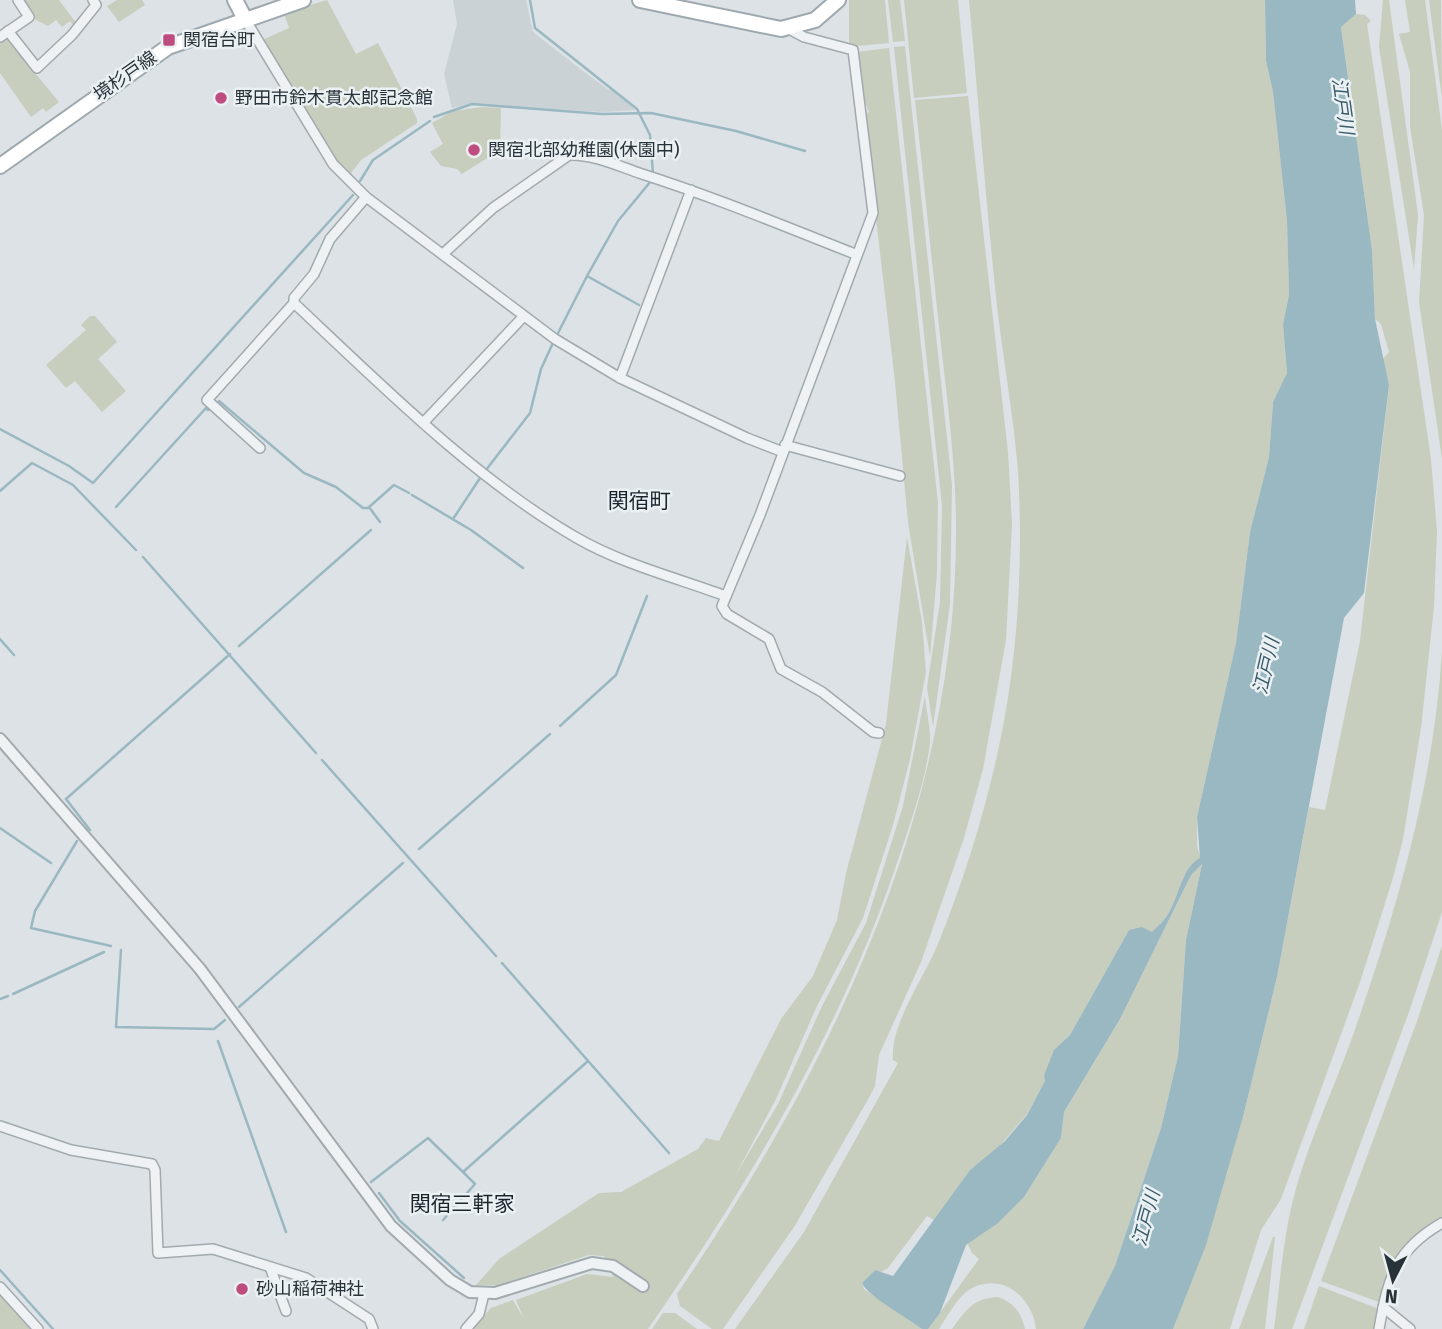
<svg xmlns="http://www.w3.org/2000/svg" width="1442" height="1329" viewBox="0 0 1442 1329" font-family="'Fira Sans','Noto Sans JP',sans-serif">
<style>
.built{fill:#cbd2d5}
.green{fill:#c7cebe}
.water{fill:#9ab8c2}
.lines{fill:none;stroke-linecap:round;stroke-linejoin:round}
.stream{stroke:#9ab8c2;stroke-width:2.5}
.minor-casing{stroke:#a2aaae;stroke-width:12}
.tertiary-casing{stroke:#a2aaae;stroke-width:14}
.primary-casing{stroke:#9da9af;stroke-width:18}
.minor{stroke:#eef2f4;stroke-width:9}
.tertiary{stroke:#eef2f4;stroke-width:10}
.primary{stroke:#fff;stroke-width:14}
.poi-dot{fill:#bf4c7e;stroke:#ebf0f3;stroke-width:2.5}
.labels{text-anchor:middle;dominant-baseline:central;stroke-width:5;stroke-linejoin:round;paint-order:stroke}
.poi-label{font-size:18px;fill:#283339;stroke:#ebf0f3;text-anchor:start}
.street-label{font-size:18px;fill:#283339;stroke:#ebf0f3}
.water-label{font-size:19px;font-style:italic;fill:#365b69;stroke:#ebf0f3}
.quarter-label{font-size:21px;fill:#1a242a;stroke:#ebf0f3}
</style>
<rect width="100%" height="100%" fill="#dce2e5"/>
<!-- built -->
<path class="built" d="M453,0h73l7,32 50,39 26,19 2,-2 25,22 -34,2 -130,-8 -20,4 -8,-34 13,-50z"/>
<!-- green -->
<g class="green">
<path d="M22,0h37l17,23 -2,3 -4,-5 -8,6 -6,-7 -8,6 -12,-6z"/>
<path d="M117,0h25l3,5 -26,17 -12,-16z"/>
<path d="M327,0l29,54 22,-11 39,76v4l-56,37 -12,16 -12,-13 -75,-123 27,-12 -5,-15z"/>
<path d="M849,0h36l4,43 -33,3 -7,-3z"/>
<path d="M888,0h12l5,41 -12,1z"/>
<path d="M904,0h54l9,93 -53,5z"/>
<path d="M969,0h296l1,61 7,31 14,129 2,74 -6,29 4,50 -14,28 -4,55 -19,75 -14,111 -39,174v29l4,13 -32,55 -17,19 -23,-3 -59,105 -16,16 -10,24 2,6 -19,33 -30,35 -27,21 -36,50 -7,-4 -39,52 -7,4 -6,-2 -13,13 2,6 58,40h-187l69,-97 94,-169 -5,-3c-3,-36 31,-82 45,-116 34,-84 61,-177 73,-267 9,-68 11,-137 7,-206 -5,-62 -17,-122 -23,-184 -10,-95 -17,-191 -26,-287z"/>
<path d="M1383,0h6l29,215 -4,54 -35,-222z"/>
<path d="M1405,0h20l17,130v329l-23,-157 5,-87 -14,-88v-55l-11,-38 11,-2z"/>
<path d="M1429,0h12l1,96 -1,-5z"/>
<path d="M1356,14l9,1 6,6 -4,3 64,435 6,72 -3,76 -13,121 -18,111 -10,39 -33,104 -79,217 -20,31 -31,99h-57l71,-216 33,-136 32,-170 16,3 35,-169 29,-256 -7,-25 7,-8 -8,-28 -6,-5 -3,-69 -31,-224z"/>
<path d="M6,38l53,64 -13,10 -3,-4 -12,9 -31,-44v-31z"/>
<path d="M905,46l47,439 -2,119 -17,123 -6,-40 13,-85 2,-96 -48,-459z"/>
<path d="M889,48l49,455 -1,69 -7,85 -22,-135 -13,-140 -31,-268 5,-2 -7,-17 -5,-43z"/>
<path d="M968,96l40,356 4,72 -6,116 -23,129 -19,69 -43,124 -42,93 -4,31 -5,10 -76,131 -71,102h-11l-32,-23 -3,-12c155,-228 280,-485 279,-766 0,-61 -8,-122 -15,-183 -9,-81 -17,-163 -26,-245z"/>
<path d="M482,107l19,1 -1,42 -38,24 -5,-5 -16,-3 -11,-14 13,-8 -11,-21 21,-12z"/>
<path d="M90,316h5l22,26 -19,17 28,32 -24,21 -27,-31 -9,7 -20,-23 40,-35 -5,-5z"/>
<path d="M907,537l15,85 4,50 -16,87 -17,66 -30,93 -46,88 -41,93 -41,77 43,-72 44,-98 44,-83 37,-117 22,-110c1,14 6,33 5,47 -5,41 -21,84 -34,123 -57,167 -148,319 -248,463h-177l20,-21 22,-8 11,19 -8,-19 71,-26 26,3 -9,-21 -15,-1 -91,30h-22l23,-26 100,-66 22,-1 77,-43 8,-11 13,3 62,-122 32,-43 24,-56 9,-47 40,-149z"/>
<path d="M1442,651v261l-32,97 -118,320h-18c5,-38 8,-78 16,-116 13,-60 41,-117 62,-175 44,-126 82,-253 90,-387z"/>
<path d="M1202,864l-16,76 -8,116 -17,72 -46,138 -32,63h-47c-3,-29 -30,-56 -62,-42 -16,8 -25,27 -35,42h-11l51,-70 -7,-6 -4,-8 2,-5 28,-17 26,-26 37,-59 3,-26 56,-93 71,-144z"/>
<path d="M1442,946v272c-35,21 -55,43 -63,84l-58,-21 95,-257z"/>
<path d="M1273,1237h2l-10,92h-26z"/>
<path d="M1319,1286l60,23 -4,20h-71z"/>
<path d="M0,1291l34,38h-34z"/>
<path d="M998,1297c16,6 23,15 27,32h-73c14,-19 21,-31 46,-32z"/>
<path d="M663,1313h12l22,16h-45z"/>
</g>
<!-- water -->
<path class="water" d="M1265,0h90l1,14 -15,13 31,223 3,69 14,66 -25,208 -20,25 -67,359 -33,136 -38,132 -33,84h-90l32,-63 46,-138 17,-72 8,-116 16,-76 -11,11 -71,144 -56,93 -3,26 -37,59 -26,26 -32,22 -26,68 -12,16h-6c-13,-10 -56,-34 -60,-46l13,-13 18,6 77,-106 35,-29 22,-26 18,-34 -1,-6 10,-25 16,-15 59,-105 13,-3 10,5c6,-6 13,-12 18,-21 9,-16 13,-45 30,-53l-3,-41 39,-174 14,-111 19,-75 4,-55 14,-29 -4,-49 6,-29 -2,-74 -14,-129 -7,-31z"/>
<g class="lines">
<!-- stream -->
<g class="stream">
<path d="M530,0l5,28 102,81 13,26 3,39"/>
<path d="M434,117l38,-13 130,10 49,-1 85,18 69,20"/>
<path d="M360,181l13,-21 57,-39"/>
<path d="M639,305l-52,-29 31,-55 33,-40"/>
<path d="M556,337l31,-61"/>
<path d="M219,401l85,72 32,14 27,21h5l26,-23 15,8"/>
<path d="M0,429l69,37 24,17 260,-288"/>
<path d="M486,470l44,-57 11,-44 11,-24"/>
<path d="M0,491l32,-28 41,22 63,65"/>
<path d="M412,495l59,35 52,38"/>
<path d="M116,507l90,-99 2,2"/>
<path d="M369,507l11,15"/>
<path d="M453,519l29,-44"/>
<path d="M143,557l173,196"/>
<path d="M0,639l14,16"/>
<path d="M239,646l132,-116"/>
<path d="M560,726l56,-51 31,-79"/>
<path d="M322,760l174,196"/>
<path d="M0,828l51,35"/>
<path d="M90,830l-24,-31 164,-145"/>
<path d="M77,841l-42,70 -4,17 80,18"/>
<path d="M419,849l131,-115"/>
<path d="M121,950l-5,77 98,2 11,-9"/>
<path d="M502,963l167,190"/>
<path d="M13,994l91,-42"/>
<path d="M0,999l8,-3"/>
<path d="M239,1007l164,-144"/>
<path d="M218,1041l68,191"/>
<path d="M371,1182l57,-44 35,34 125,-111"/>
<path d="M379,1193l21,28 64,57"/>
<path d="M443,1220l32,-36 -12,-12"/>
<path d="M0,1270l53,59"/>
</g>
<!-- minor casing -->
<g class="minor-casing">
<g id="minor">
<path d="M245,19l88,145 33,33 189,142 65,39 127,60 36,14"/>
<path d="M789,29l15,8 49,13 20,163 -113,302 -38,91 5,8 42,25 12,30 41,23 51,40 6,1"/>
<path d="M8,31l29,37 35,-33 24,-30 -3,-5"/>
<path d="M0,37l29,-20 -11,-17"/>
<path d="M444,253l49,-45 76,-53c24,-1 49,11 73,19 72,23 142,52 213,80"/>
<path d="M294,303c85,80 182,177 283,235 45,26 100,40 149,58"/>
<path d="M620,378l71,-188"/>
<path d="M424,422l99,-105"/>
<path d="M785,445l115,31"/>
<path d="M260,448l-53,-48 87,-97v-5l20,-24 16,-35 36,-42"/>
<path d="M0,1126l71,24 81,14 3,6 3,83 55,-4 93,29 63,41 4,10"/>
<path d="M270,1267l16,44"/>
<path d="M0,1287l38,42"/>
<path d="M1383,1307l27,22"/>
<path d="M466,1329l13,-15 5,-20"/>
<path d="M1379,1329c9,-51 16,-79 63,-106"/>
</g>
</g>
<!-- tertiary casing -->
<g class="tertiary-casing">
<path id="tertiary" d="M0,739l200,230 191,257 59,54 20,12 25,1 97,-30 21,3 30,20"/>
</g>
<!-- primary casing -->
<g class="primary-casing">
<g id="primary">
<path d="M235,0l10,19"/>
<path d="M640,0l141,29 34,-9 23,-20"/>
<path d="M0,166l168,-119 135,-47"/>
</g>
</g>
<!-- minor -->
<use href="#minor" class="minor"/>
<!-- tertiary -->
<use href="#tertiary" class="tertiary"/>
<!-- primary -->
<use href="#primary" class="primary"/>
</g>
<!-- markers -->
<g class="poi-dot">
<rect x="162" y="33" width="14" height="14" rx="3.5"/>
<circle cx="221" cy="98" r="7"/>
<circle cx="474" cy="150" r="7"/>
<circle cx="242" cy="1289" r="7"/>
</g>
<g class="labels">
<!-- poi labels -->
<g class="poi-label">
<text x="183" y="40">関宿台町</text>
<text x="235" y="98">野田市鈴木貫太郎記念館</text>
<text x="488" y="150">関宿北部幼稚園(休園中)</text>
<text x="256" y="1289">砂山稲荷神社</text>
</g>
<!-- street labels -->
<g class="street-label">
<text transform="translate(125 76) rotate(-35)">境杉戸線</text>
</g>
<!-- water labels -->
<g class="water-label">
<text transform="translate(1343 106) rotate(82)">江戸川</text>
<text transform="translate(1266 666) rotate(-77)">江戸川</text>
<text transform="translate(1146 1218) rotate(-75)">江戸川</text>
</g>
<!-- quarter labels -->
<g class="quarter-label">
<text x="639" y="501">関宿町</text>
<text x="462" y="1204">関宿三軒家</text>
</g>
</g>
<!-- north arrow -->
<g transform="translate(1393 1280) rotate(186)" stroke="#ebf0f3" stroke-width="5" paint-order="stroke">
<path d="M0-5L12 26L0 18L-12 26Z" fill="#283339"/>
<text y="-10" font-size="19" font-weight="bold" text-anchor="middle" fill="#283339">N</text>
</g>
</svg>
